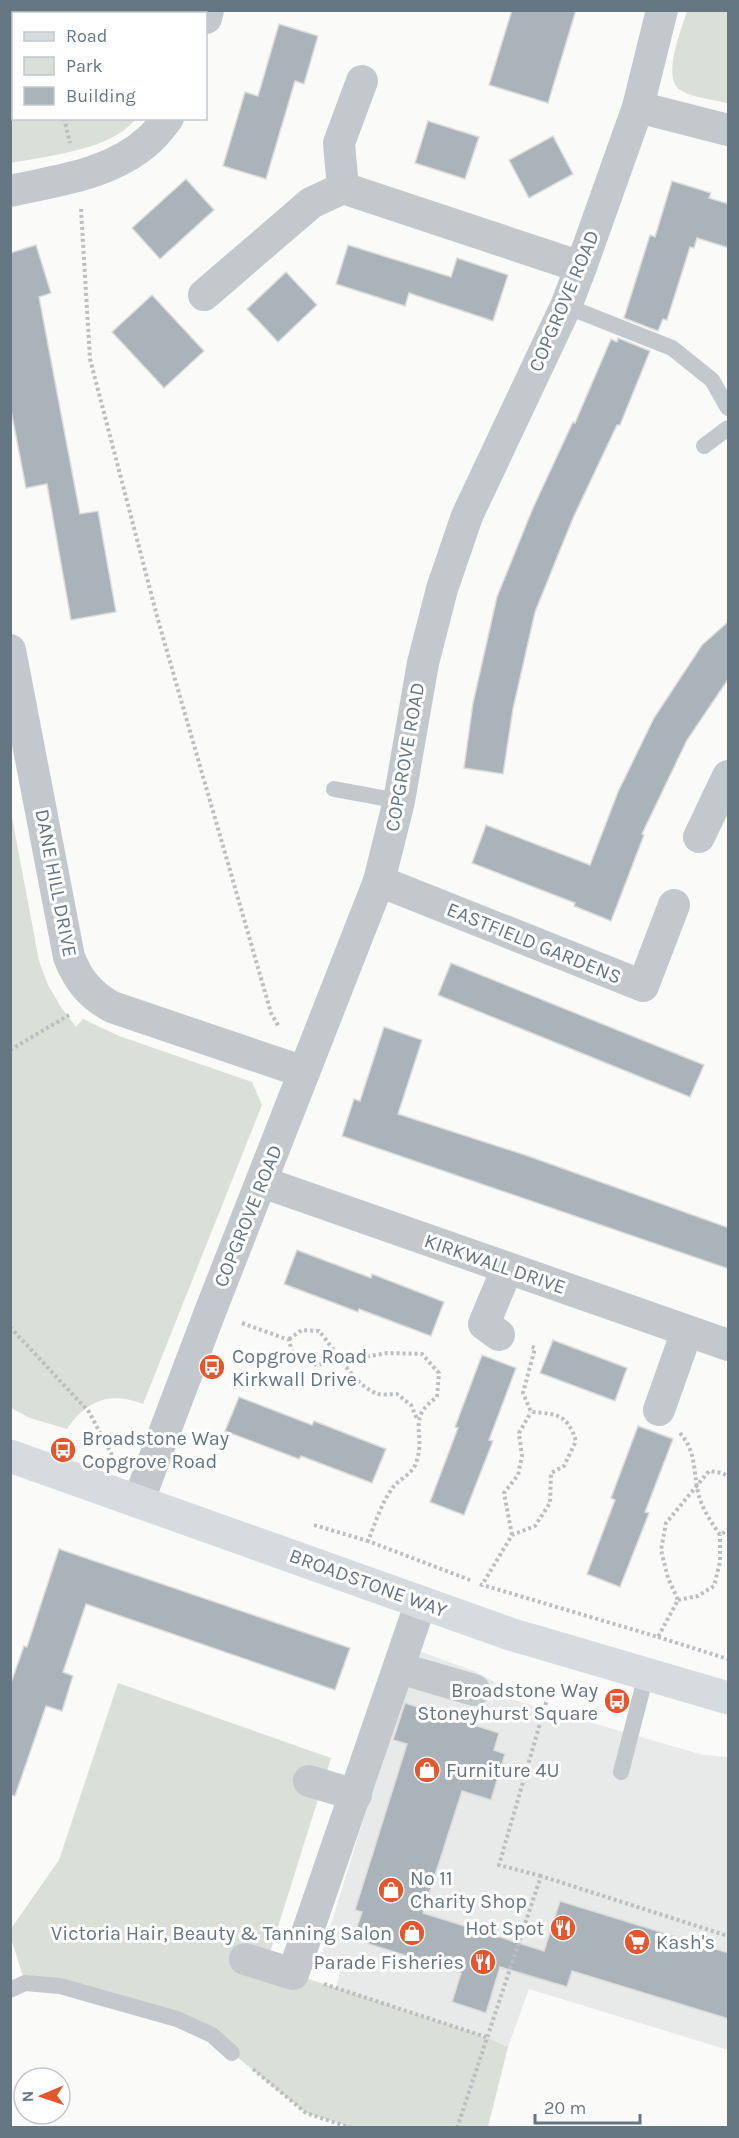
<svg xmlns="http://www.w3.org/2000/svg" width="739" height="2138" viewBox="0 0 739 2138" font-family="Karla,sans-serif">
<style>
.built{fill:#e8e9e9}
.green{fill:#dadfd7}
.building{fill:#aab3b9;stroke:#dcdcda;stroke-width:1.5}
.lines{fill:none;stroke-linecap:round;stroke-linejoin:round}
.path{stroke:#bbbfc2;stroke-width:4;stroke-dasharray:3 3;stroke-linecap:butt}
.lane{stroke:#c3c8cc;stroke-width:16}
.street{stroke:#c3c8cc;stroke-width:32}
.secondary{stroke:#d6dbdf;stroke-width:33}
.labels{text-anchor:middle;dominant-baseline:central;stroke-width:6;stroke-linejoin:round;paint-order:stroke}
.street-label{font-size:20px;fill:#657683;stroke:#fff}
.poi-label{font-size:20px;fill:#657683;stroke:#fff;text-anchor:start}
</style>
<rect width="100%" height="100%" fill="#fafaf8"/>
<!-- built -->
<path class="built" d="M416,1650l58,21 21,11 9,15 199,58 25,2v293l-199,-61 -21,58 -22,-10 -150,-49 4,-15 -22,-7z"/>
<!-- green -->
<g class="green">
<path d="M51,10h127v1l-1,3 -138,-1z"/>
<path d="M687,11h41v92c-14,-3 -33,-5 -46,-12 -22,-11 0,-62 5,-80z"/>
<path d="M13,20l1,98 122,1c-27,32 -86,36 -125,44l-1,-142z"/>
<path d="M11,812l28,149 9,24 13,22 15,20 7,-8 36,17 133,46 10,23 -119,299c-32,-13 -57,-4 -76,25l-37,-11 -19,-10z"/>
<path d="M118,1683l213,75 -65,207 220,72 22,10 -20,80h-137l-45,-14 -74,-60 -20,-18 -187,-52 -14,-45 -1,-8 49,-70z"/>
</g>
<!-- building -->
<g class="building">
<path d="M512,10h64l-28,93 -59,-18z"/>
<path d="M279,24l39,12 -14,48 -9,-3 -29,98 -43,-13 22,-74 13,4z"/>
<path d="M428,121l51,16 -14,42 -50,-16z"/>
<path d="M553,136l20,38 -44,24 -20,-38z"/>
<path d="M186,179l28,31 -54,49 -28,-31z"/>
<path d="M672,181l39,12 -2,5 20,6v44l-32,-10 -3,10 -4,-1 -23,73 -4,-1 -5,12 -34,-13 26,-83 5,2z"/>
<path d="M36,245l15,48 -12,4 41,217 18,-3 18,101 -45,8 -24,-136 -21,4 -16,-83v-152z"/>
<path d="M348,245l103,32 6,-19 51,17 -15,46 -84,-28 -4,13 -69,-22z"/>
<path d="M286,272l31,33 -39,37 -31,-33z"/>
<path d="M152,295l52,56 -40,37 -52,-56z"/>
<path d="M618,338l32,13 -30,74h-3l-44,93 -38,94 -22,97 -10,65 -39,-6 9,-65 24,-106 36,-89 40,-86 2,1 36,-84 6,3z"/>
<path d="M729,621v57l-42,62 -45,94 2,1 -33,86 -37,-15 1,-3 -103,-40 14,-38 104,40 28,-73 36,-74 48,-73z"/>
<path d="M451,963l253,102 -14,32 -252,-102z"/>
<path d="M384,1027l38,13 -24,74 130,42 201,72v41l-387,-133 12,-37 6,2z"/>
<path d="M297,1250l74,28 1,-4 72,28 -13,34 -72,-27 -1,3 -74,-28z"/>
<path d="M553,1340l74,28 -12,33 -75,-28z"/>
<path d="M482,1355l34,13 -27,72 4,1 -29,74 -34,-13 28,-74 -3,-1z"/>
<path d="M239,1397l73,28 2,-4 72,28 -14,34 -71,-27 -2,3 -74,-28z"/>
<path d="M638,1426l35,13 -28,73 4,1 -29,74 -33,-13 28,-74 -4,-2z"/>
<path d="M59,1549l291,99 -15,42 -249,-86 -23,68 10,4 -11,35 -16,-5 -31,90 -5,-1v-109l14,-40 3,1z"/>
<path d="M405,1703l94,30 -5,17 11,4 -14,46 -29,-9 -39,122 121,38 16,-50 169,52v66l-157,-48 -5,16 -67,-20 -14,46 -34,-11 9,-29 -108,-34 9,-27 -7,-2 52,-166 -14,-4z"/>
</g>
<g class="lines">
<!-- path -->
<g class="path">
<path d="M35,10l1,4"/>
<path d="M64,118l6,25"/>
<path d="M81,209l9,150 68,261 113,393 8,14"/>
<path d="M10,1050l59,-35"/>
<path d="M242,1323l47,17 5,19 23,6 70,-12 35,1 17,19 -2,24c-32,23 -10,34 -21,66 -3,10 -16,16 -22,23 -12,15 -19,38 -26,55l102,39"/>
<path d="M10,1327l79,85 23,43"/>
<path d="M289,1339l13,-9 17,1c15,17 36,56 59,63 5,1 14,0 19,0l14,11 6,14"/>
<path d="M680,1433c16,18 13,36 18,59 3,15 13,30 22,43l8,-5"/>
<path d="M314,1525l54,16"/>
<path d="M512,1535l-8,-42 14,-18 4,-19 -3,-23 12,-21"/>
<path d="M480,1584l2,1 30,-50 23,-9 15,-23 1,-30 13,-7 12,-25c-9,-27 -18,-27 -45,-29l-8,-19 12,-45 -5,-2"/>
<path d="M486,1586l172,51 20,-37 -10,-22 -7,-28 5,-27 43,-52 13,2 6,3"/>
<path d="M678,1600l20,-4 16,-10 6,-24v-27"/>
<path d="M658,1637l70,22"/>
<path d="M541,1876l-42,-11 53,-183"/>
<path d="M324,1984l162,53"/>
<path d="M253,2069l53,44 45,15"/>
<path d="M457,2128l84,-252 187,60"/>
</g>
<!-- lane -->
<g class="lane">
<path d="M566,306l106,42 40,32 16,28"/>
<path d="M704,446l24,-18"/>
<path d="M334,789l65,12"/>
<path d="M621,1772l25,-97"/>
<path d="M10,1990l15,-7 35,3 117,33 35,16 20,18"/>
</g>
<!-- street -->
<g class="street">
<path d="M206,18l2,-8"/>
<path d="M638,107l90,23"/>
<path d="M343,188l-4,-45 23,-62"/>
<path d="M10,191c49,-11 102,-17 139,-51 7,-6 13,-14 19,-22"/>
<path d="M204,295l107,-92 32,-15 238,79"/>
<path d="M10,650l59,307c9,23 21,38 43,50l192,65"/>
<path d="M699,837l29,-61"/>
<path d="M379,881l264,105 31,-81"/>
<path d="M262,1182l466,163"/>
<path d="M499,1335l-15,-11 23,-55"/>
<path d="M659,1410l28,-79"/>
<path d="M138,1502l72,-190 169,-431 20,-80 24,-138 19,-74 25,-73 99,-210 15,-39 57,-160 24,-97"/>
<path d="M399,1668l75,22"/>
<path d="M309,1781l47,14"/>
<path d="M245,1959l48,15 128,-372"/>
</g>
<!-- secondary -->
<path class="secondary" d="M10,1456l500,178 218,64"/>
</g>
<!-- icons -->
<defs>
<g id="bus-disc" transform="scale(1.35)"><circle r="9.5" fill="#e4572e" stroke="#fff"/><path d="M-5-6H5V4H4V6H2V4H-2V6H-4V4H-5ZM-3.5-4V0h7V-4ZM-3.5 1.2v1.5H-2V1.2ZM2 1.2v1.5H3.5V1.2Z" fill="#fff"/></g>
<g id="shop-disc" transform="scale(1.35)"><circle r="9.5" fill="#e4572e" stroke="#fff"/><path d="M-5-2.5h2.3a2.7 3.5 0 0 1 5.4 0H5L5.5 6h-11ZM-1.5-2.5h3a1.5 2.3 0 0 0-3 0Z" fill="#fff"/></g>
<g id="restaurant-disc" transform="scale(1.35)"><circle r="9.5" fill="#e4572e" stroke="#fff"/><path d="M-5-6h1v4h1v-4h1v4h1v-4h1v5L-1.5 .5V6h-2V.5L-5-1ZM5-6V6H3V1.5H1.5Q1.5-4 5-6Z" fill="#fff"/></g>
<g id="supermarket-disc" transform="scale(1.35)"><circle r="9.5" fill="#e4572e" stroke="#fff"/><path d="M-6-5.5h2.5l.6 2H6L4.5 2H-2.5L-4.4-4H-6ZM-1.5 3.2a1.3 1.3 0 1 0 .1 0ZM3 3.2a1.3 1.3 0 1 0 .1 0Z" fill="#fff"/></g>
</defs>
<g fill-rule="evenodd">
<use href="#bus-disc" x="212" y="1367"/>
<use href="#bus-disc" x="63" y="1450"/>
<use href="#bus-disc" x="617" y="1701"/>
<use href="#shop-disc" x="427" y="1770"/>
<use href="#shop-disc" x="391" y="1890"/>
<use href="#restaurant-disc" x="563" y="1928"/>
<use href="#shop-disc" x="412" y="1933"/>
<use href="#supermarket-disc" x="637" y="1942"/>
<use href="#restaurant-disc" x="483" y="1962"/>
</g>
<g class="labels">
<!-- street labels -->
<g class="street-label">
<text transform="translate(564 301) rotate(-67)">COPGROVE ROAD</text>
<text transform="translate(405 757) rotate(-80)">COPGROVE ROAD</text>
<text transform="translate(56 883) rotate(79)">DANE HILL DRIVE</text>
<text transform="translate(534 943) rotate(22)">EASTFIELD GARDENS</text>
<text transform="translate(248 1216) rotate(-68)">COPGROVE ROAD</text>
<text transform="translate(495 1264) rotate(19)">KIRKWALL DRIVE</text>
<text transform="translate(368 1583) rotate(20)">BROADSTONE WAY</text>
</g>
<!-- poi labels -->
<g class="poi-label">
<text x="232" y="1356">Copgrove Road<tspan x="232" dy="23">Kirkwall Drive</tspan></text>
<text x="82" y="1438">Broadstone Way<tspan x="82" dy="23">Copgrove Road</tspan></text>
<text x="598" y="1690" text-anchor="end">Broadstone Way<tspan x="598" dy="23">Stoneyhurst Square</tspan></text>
<text x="446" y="1770">Furniture 4U</text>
<text x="410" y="1878">No 11<tspan x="410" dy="23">Charity Shop</tspan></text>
<text x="544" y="1928" text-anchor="end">Hot Spot</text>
<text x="392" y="1933" text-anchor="end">Victoria Hair, Beauty &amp; Tanning Salon</text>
<text x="656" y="1942">Kash's</text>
<text x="464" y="1962" text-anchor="end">Parade Fisheries</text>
</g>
</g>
<!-- border -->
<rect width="739" height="2138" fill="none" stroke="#657683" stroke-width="24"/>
<!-- legend -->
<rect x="12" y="12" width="195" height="108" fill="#ffffff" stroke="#c1c8cd" stroke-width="1.5"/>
<rect x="24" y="32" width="30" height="9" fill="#d6dbdf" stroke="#c1c8cd" stroke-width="1.5"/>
<text x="66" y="42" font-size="18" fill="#657683">Road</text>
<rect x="24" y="57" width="30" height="18" fill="#dadfd7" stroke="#c1c8cd" stroke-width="1.5"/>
<text x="66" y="72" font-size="18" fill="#657683">Park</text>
<rect x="24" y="87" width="30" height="18" fill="#aab3b9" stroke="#c1c8cd" stroke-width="1.5"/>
<text x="66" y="102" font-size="18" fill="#657683">Building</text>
<!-- north arrow -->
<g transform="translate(42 2096) rotate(268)"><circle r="28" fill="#ffffff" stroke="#c1c8cd" stroke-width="1.5"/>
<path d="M0-4.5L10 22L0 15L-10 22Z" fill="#e4572e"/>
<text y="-9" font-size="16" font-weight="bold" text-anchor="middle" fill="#657683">N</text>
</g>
<!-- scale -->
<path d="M535 2114v9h105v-9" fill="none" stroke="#657683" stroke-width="3"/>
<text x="544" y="2114" font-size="18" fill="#657683" stroke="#ffffff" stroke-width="4.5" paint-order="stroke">20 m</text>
</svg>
